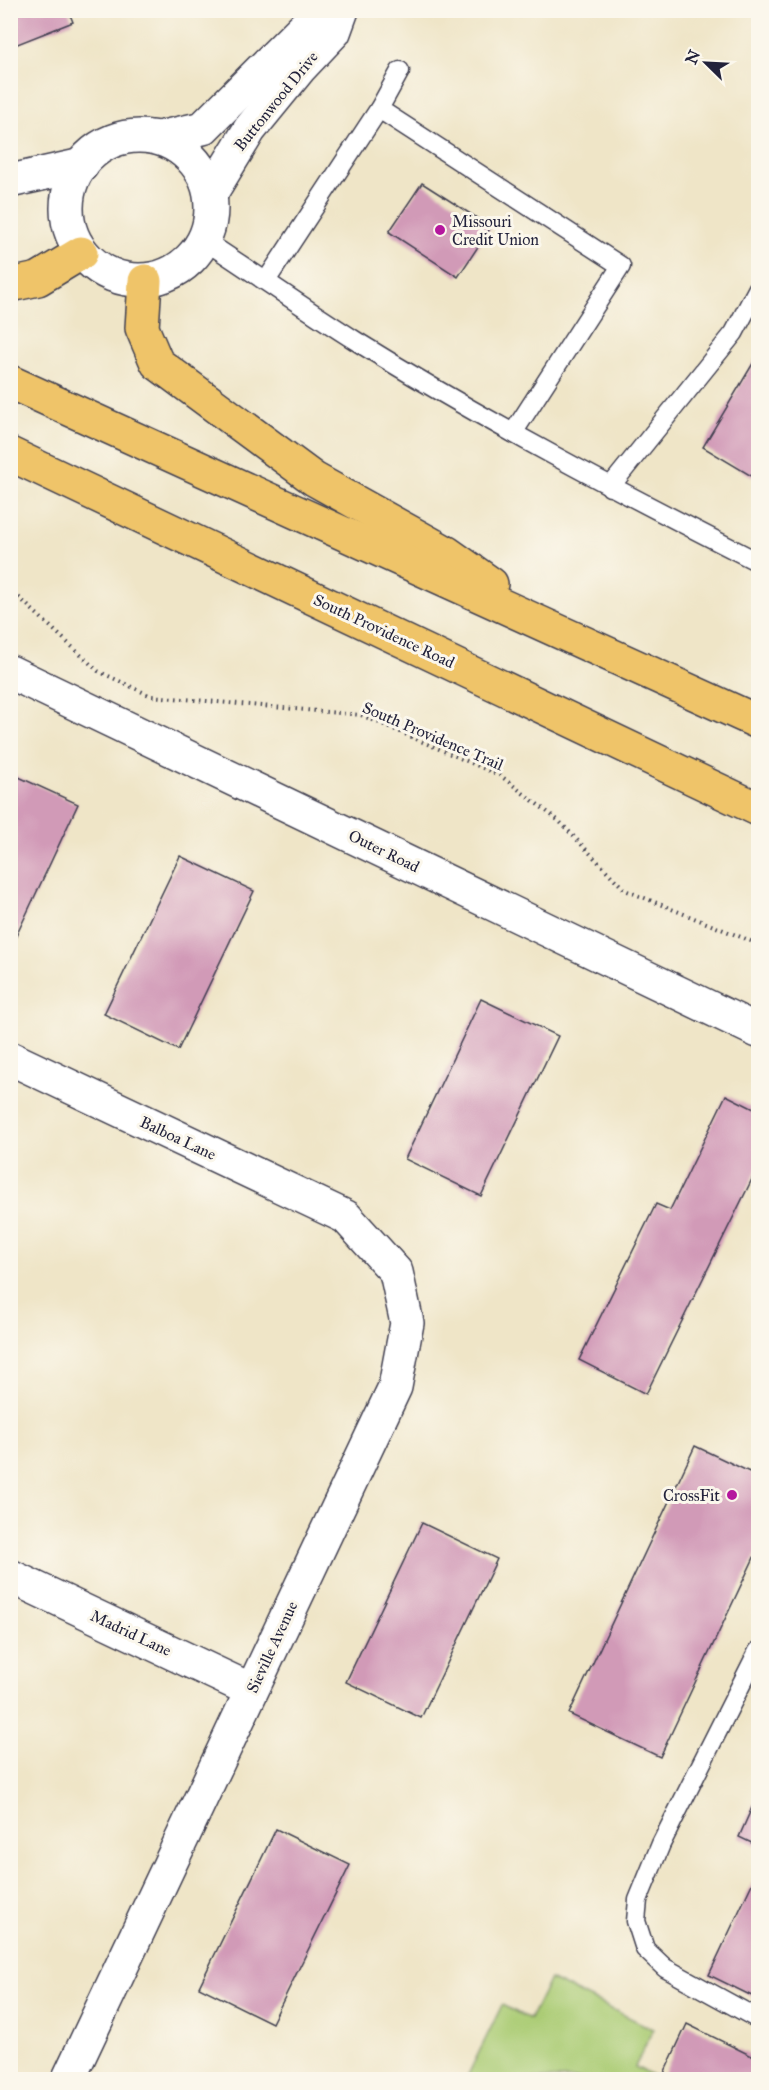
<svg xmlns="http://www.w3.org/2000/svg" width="769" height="2090" viewBox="0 0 769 2090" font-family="'IM FELL Great Primer',serif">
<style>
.green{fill:#abcc74;stroke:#667758;stroke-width:1.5}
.building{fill:#d19ab7}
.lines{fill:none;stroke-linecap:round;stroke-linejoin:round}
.lane-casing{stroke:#413f50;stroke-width:21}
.street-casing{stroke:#413f50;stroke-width:36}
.primary-casing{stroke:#413f50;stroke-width:36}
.path{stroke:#413f50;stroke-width:4;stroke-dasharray:1.5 4.5;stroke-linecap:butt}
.lane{stroke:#fff;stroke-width:18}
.street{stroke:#fff;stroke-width:33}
.primary{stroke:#efc469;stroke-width:33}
.poi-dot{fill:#b5179e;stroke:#fbf7ec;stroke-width:2}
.labels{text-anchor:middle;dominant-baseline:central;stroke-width:6;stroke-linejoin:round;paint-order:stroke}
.street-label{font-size:16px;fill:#22223b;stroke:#fbf7ec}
.poi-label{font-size:16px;fill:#22223b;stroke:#fbf7ec;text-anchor:start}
</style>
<rect width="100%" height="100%" fill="#fbf7ec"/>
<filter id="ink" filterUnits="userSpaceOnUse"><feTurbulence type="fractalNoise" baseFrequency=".0167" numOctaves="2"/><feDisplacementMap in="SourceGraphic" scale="12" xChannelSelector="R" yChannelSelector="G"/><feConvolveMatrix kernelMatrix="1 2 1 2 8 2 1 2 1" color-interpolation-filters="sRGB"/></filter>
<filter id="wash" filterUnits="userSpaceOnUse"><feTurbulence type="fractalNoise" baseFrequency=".008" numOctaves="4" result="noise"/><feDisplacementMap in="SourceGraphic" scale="24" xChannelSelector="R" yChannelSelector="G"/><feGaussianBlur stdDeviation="1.35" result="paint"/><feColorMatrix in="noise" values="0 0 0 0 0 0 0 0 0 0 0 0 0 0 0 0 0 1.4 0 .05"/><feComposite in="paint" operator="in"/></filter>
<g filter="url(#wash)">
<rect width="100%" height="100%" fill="#efe5c7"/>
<!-- green -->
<path class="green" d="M550,1979l103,50 -18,38 25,12h-194l36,-74 28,14z"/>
<g id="blocks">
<!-- building -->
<g class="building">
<path d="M10,10h58l5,12 -63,25z"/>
<path d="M422,183l69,44 -33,50 -69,-45z"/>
<path d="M758,355v125l-55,-33z"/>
<path d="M10,773l68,31 -68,145z"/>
<path d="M180,856l74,35 -76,159 -74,-36z"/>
<path d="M481,999l77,37 -77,160 -76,-37z"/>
<path d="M726,1095l32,16v56l-112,227 -67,-34 77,-156 14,6z"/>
<path d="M695,1446l63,30v73l-98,208 -91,-43z"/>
<path d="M422,1523l75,36 -76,159 -75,-36z"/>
<path d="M758,1794v52l-19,-9z"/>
<path d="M276,1829l74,36 -78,158 -73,-36z"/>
<path d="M758,1871v128l-49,-24z"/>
<path d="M687,2024l71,35v21h-97z"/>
</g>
</g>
</g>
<g filter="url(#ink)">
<use href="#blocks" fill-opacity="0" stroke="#413f50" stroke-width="1.5"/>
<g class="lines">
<!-- lane casing -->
<g class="lane-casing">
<g id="lane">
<path d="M400,71l-21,38 242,157 -108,167"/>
<path d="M205,241c51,33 100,68 151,100 130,81 266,152 402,221"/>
<path d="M266,281l113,-172"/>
<path d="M610,487l124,-154 24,-45"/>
<path d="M758,1651l-97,193 -23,56 -2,21 9,28 20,19 93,51"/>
</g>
</g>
<!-- street casing -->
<g class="street-casing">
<g id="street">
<circle cx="139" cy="208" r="72"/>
<path d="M158,138l45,-10 105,-105 23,-13"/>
<path d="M10,181l72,-16"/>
<path d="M211,193l39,-64 49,-60 35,-37 8,-22"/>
<path d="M10,672l748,359"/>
<path d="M10,1058l336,159 50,55 11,51 -12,64 -327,693"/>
<path d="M10,1576l241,114"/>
</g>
</g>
<!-- primary casing -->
<g class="primary-casing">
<g id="primary">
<path d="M145,281l-3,47 15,35 157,116 133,74 44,31"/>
<path d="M10,285l28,-6 43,-26"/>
<path d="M10,382l748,340"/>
<path d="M10,454l748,355"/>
</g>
</g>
<!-- path -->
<path class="path" d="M10,589l88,82 53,25 210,19 140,61 58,45 66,69 133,54"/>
<!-- lane -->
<use href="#lane" class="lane"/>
<!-- street -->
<use href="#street" class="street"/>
<!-- primary -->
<use href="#primary" class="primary"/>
</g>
</g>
<!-- markers -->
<g class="poi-dot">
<circle cx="440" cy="230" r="6"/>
<circle cx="732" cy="1495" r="6"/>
</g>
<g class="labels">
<!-- street labels -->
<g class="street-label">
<text transform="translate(276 101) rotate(-51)">Buttonwood Drive</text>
<text transform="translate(384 631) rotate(25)">South Providence Road</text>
<text transform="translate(433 736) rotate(23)">South Providence Trail</text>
<text transform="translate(384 851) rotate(26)">Outer Road</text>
<text transform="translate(178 1138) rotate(25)">Balboa Lane</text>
<text transform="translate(131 1633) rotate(25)">Madrid Lane</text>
<text transform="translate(272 1647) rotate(-65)">Sieville Avenue</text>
</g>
<!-- poi labels -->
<g class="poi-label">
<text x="452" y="221">Missouri<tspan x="452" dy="18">Credit Union</tspan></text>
<text x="720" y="1495" text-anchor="end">CrossFit</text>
</g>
</g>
<!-- margin -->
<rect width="769" height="2090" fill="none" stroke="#fbf7ec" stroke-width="36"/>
<!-- north arrow -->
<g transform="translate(706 63) rotate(294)" stroke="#fbf7ec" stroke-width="4.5" paint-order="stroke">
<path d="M0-4.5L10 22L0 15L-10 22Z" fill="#22223b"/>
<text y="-9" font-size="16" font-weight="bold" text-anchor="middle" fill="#22223b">N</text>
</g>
</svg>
